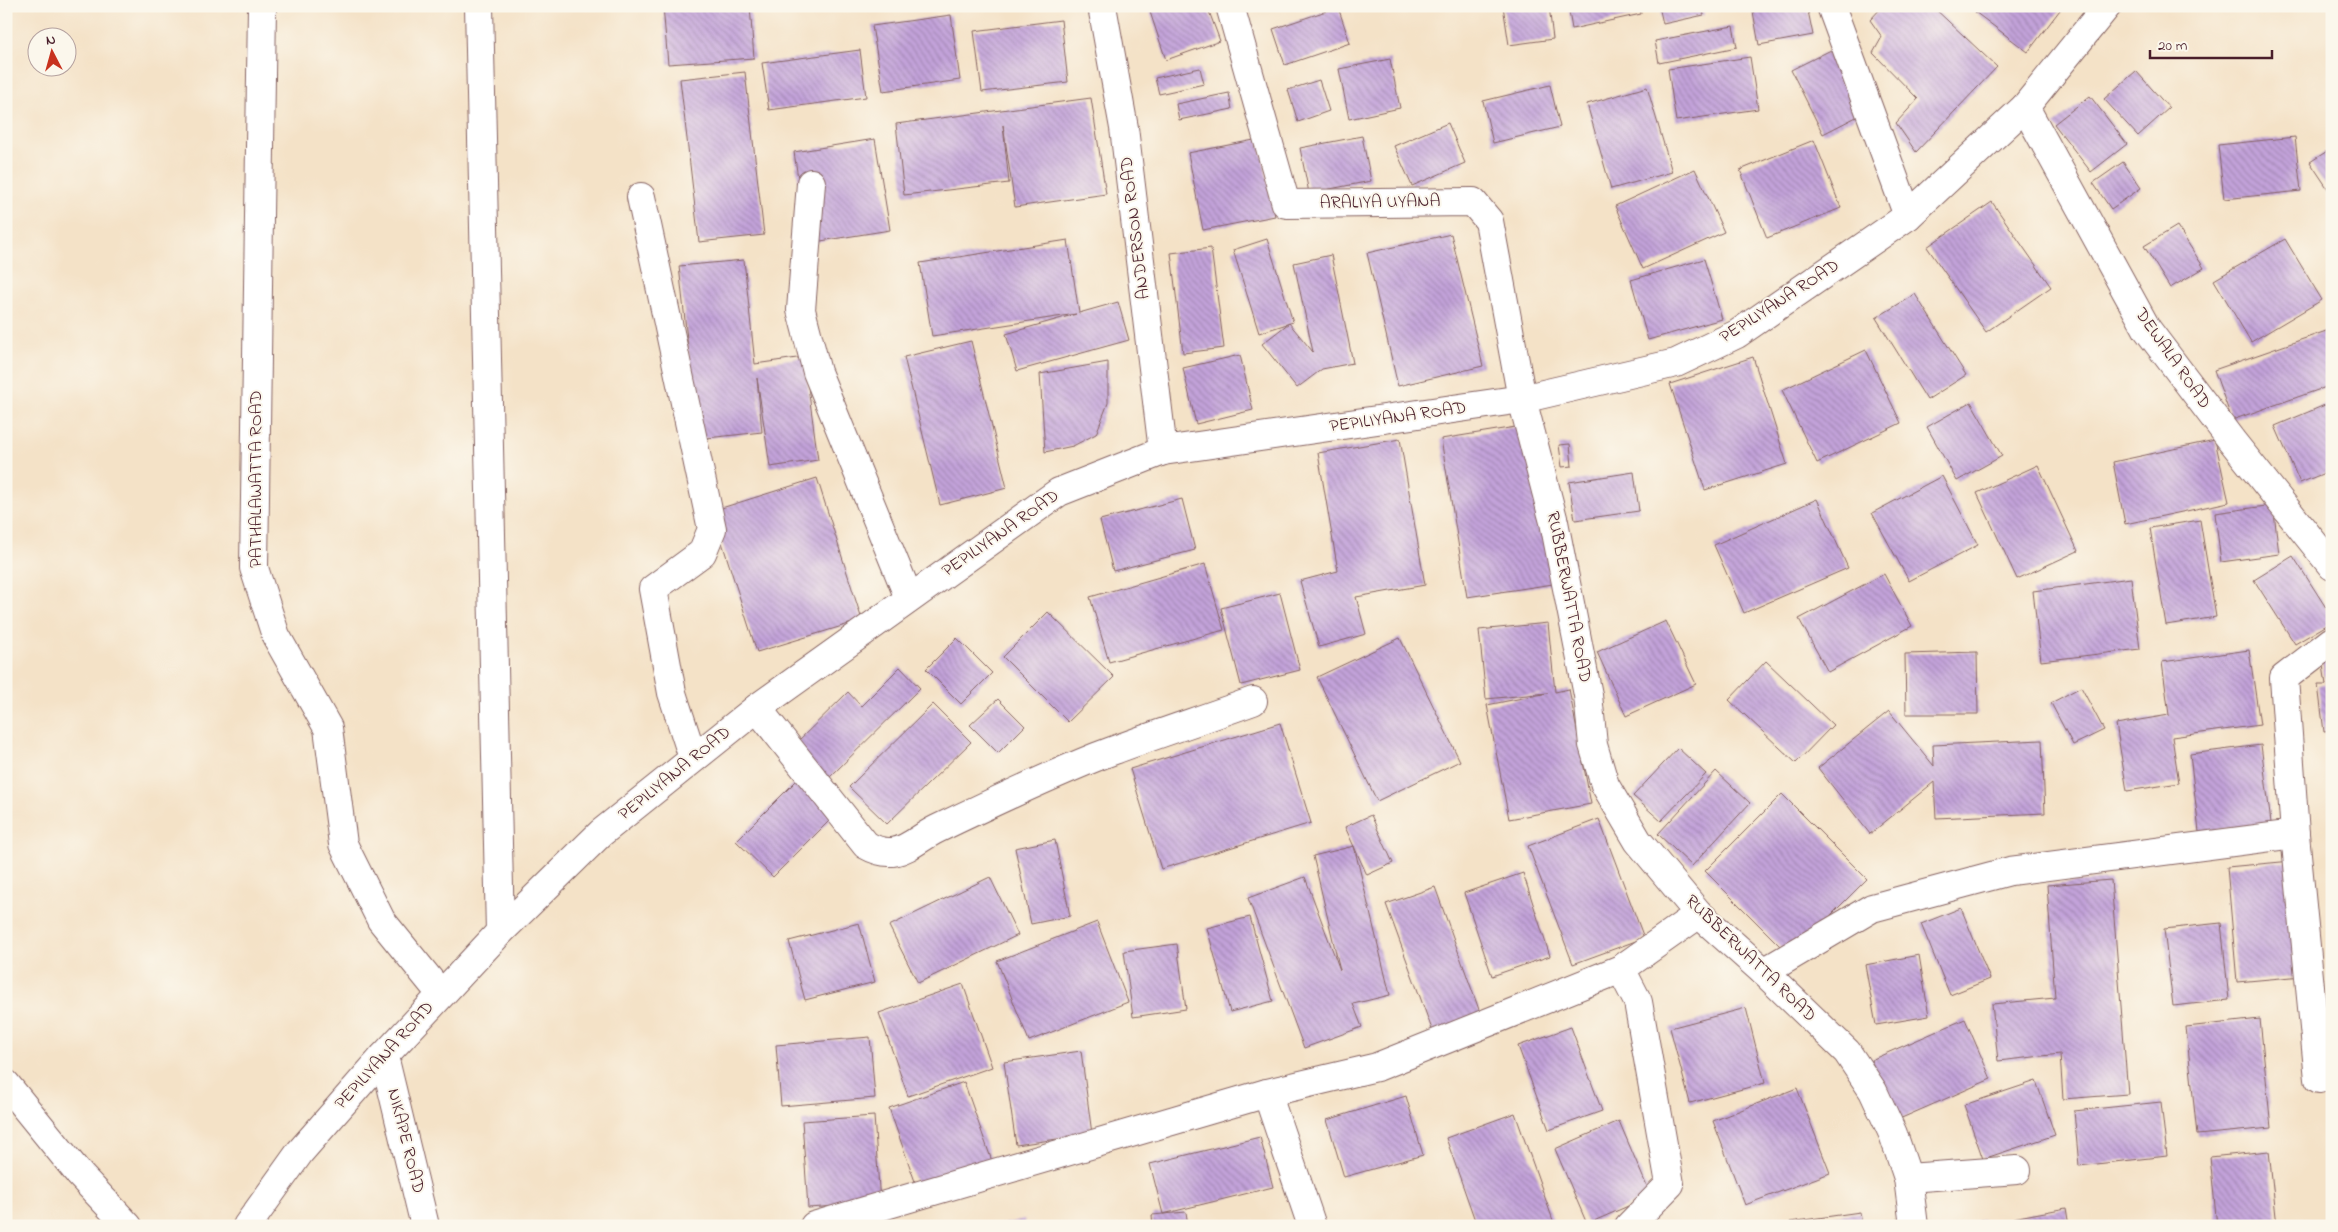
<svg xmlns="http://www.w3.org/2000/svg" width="2338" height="1232" viewBox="0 0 2338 1232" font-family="'Indie Flower',sans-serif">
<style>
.building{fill:url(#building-back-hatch)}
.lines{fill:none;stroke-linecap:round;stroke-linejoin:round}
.minor-casing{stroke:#866362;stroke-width:30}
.major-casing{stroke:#866362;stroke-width:30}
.minor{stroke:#fff;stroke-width:28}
.major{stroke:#fff;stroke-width:28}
.labels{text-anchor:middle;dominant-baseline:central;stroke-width:4;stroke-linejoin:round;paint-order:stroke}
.street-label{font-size:18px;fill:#4a1f2b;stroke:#fbf7ec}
</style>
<defs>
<pattern id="building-back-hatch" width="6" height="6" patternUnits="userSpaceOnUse" patternTransform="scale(1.25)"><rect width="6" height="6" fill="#c3a3da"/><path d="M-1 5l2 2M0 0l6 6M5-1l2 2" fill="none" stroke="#a084b1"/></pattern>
</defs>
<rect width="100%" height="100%" fill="#fbf7ec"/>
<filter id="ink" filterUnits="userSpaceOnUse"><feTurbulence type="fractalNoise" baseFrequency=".02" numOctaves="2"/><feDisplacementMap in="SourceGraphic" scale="10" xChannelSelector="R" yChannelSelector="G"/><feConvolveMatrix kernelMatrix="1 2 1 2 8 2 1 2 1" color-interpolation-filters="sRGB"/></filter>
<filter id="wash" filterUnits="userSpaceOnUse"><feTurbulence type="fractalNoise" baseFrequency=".0096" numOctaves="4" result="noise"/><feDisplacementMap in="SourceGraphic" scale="20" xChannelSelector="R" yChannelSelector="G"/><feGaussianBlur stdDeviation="1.12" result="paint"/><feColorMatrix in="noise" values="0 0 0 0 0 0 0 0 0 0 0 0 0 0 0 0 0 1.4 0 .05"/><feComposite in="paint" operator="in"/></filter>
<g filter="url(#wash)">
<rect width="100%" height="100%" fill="#f4e2c7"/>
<g id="blocks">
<!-- building -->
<g class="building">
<path d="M663,6h87l4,52 -86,6z"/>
<path d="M1148,6h59l13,35 -54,19z"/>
<path d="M1503,6h46l4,33 -44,6z"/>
<path d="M1568,6h72l1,8 -69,15z"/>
<path d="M1659,6h43l2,9 -41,9z"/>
<path d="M1752,6h55l6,29 -54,10z"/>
<path d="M1883,6h49l65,61 -81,85 -20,-29 22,-24 -45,-46 9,-16 -12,-17z"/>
<path d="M1979,6h84l-35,46 -53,-40z"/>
<path d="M1338,7l12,36 -65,22 -12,-36z"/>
<path d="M951,15l9,65 -77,11 -11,-65z"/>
<path d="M1061,20l7,62 -86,10 -8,-61z"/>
<path d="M1733,26l4,21 -78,16 -4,-22z"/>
<path d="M1833,49l33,63 -43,22 -32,-64z"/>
<path d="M860,50l6,47 -97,13 -7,-47z"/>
<path d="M1750,57l8,52 -82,12 -8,-52z"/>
<path d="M1390,59l10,49 -51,11 -10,-50z"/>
<path d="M1200,68l4,16 -45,10 -4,-16z"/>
<path d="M2136,71l33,37 -31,28 -34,-37z"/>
<path d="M745,72l19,163 -65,7 -19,-163z"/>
<path d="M1319,80l10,31 -31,11 -10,-32z"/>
<path d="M1550,85l10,42 -67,16 -10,-42z"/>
<path d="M1647,87l25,85 -61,17 -24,-85z"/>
<path d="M1229,93l3,16 -53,11 -3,-16z"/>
<path d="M2090,96l37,48 -36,28 -37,-48z"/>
<path d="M1091,98l15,96 -91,13 -12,-82 6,58 -105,12 -8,-71z"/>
<path d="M1448,123l17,40 -53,23 -18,-40z"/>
<path d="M1362,136l9,45 -62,12 -9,-45z"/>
<path d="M2295,137l6,54 -77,8 -6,-54z"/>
<path d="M875,139l15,91 -82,13 -14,-91z"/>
<path d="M1259,139l16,77 -72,14 -15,-77z"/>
<path d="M1814,140l27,68 -74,30 -27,-68z"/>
<path d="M2332,148v47l-22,-33z"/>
<path d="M2123,162l18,26 -30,21 -18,-26z"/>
<path d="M1695,169l29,63 -81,37 -28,-63z"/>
<path d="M1992,202l59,85 -65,45 -59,-85z"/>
<path d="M2177,226l27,42 -34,20 -26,-42z"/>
<path d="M1451,234l32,132 -85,20 -31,-133z"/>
<path d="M1267,239l26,83 -34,11 -26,-83z"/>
<path d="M2285,239l37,61 -71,42 -37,-62z"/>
<path d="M1068,240l11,73 39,-11 11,38 -112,31 -11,-37 70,-20 -144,22 -12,-73z"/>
<path d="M1211,248l13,100 -41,5 -12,-100z"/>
<path d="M1331,255l22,108 -31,6 -25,19 -35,-44 27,-21 24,29 -19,-89z"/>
<path d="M1704,259l18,60 -74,21 -17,-60z"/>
<path d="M744,260l11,104 49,-7 14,103 -48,7 -13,-89 5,54 -64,7 -19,-173z"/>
<path d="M1915,294l51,81 -39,25 -51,-82z"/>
<path d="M2332,329v56l-100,35 -18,-50z"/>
<path d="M971,341l36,147 -67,17 -36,-148z"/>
<path d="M1866,350l35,73 -84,40 -35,-73z"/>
<path d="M1240,355l13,55 -57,14 -13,-56z"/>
<path d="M1753,357l34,107 -82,26 -35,-106z"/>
<path d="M1108,362v41l-12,31 -23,12 -28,6 -5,-78z"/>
<path d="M1971,402l31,54 -45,25 -30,-54z"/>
<path d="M2332,402v68l-32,13 -25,-57z"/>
<path d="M1528,425l25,159 -86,13 -26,-158z"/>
<path d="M1400,439l25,146 -69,12 10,37 -47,13 -19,-66 38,-10 -20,-118z"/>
<path d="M2215,440l14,62 -104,22 -12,-62z"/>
<path d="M1570,444l2,22 -10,1 -3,-22z"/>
<path d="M2038,465l40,86 -61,28 -40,-86z"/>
<path d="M1634,472l5,39 -64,9 -6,-38z"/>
<path d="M1942,476l36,69 -69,36 -37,-68z"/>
<path d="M817,478l45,142 -105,32 -45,-141z"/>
<path d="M1182,499l13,51 -82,21 -13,-51z"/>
<path d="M1817,499l31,69 -104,45 -30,-68z"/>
<path d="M2273,505l6,49 -58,8 -6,-49z"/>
<path d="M2200,520l16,97 -50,8 -16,-97z"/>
<path d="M2293,556l39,61v5l-37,22 -41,-64z"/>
<path d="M1205,564l19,66 -115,32 -19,-65z"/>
<path d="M1884,574l28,52 -84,46 -29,-53z"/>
<path d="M2131,578l9,71 -99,12 -8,-70z"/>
<path d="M1280,593l20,77 -59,15 -20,-77z"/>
<path d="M1048,612l66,65 -46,45 -65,-65z"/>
<path d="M1666,621l30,63 -70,32 -29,-64z"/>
<path d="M1548,623l7,69 14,-3 22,115 -82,15 -22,-114 61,-12 -62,6 -7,-69z"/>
<path d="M957,638l35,35 -31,31 -35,-35z"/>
<path d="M1400,638l60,123 -83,40 -60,-124z"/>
<path d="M2249,650l11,75 -88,12 7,46 -52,8 -11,-67 53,-9 -7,-53z"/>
<path d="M2332,651v80l-8,1 -6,-47h8l-5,-33z"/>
<path d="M1977,652l1,62h-72l-1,-60z"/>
<path d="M1766,661l67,64 -37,38 -67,-63z"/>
<path d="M900,667l20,21 -94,93 -34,-34 56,-55 13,14z"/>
<path d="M2081,687l23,43 -31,15 -22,-42z"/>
<path d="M998,699l27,27 -27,27 -28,-28z"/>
<path d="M933,704l38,38 -84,82 -38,-37z"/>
<path d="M1889,711l45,55 -1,-21 109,-5 3,73 -109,5 -2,-36 -64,52 -52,-66z"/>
<path d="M1280,723l31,100 -150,46 -31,-100z"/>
<path d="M2261,745l10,78 -72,9 -9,-78z"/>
<path d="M1678,748l28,26 -45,47 -28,-25z"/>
<path d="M1716,771l34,32 -58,63 -34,-32z"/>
<path d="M801,776l37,36 -65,65 -37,-36z"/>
<path d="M1782,794l85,85 -77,77 -85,-85z"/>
<path d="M1371,815l22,48 -26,12 -22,-48z"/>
<path d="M1599,819l45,119 -71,26 -45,-118z"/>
<path d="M1055,840l15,76 -39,8 -16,-76z"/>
<path d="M1354,846l36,149 -37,9 9,23 -58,21 -56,-150 57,-21 35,93 -27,-114z"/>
<path d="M2292,861l11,115 -66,6 -10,-115z"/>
<path d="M1523,873l27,83 -58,20 -28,-83z"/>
<path d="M990,877l28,58 -100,48 -29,-57z"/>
<path d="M2111,880l17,214 -65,5 -3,-45 -62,7 -6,-57 63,-6 -8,-113z"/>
<path d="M1435,887l47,131 -48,17 -48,-131z"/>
<path d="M1961,908l29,71 -40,16 -29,-71z"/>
<path d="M1250,917l23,84 -43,11 -23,-84z"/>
<path d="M1097,922l31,80 -99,39 -32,-80z"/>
<path d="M859,923l16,59 -70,18 -16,-59z"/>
<path d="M2221,923l8,77 -56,6 -9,-77z"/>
<path d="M1177,944l9,65 -53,8 -9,-66z"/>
<path d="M1919,955l10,61 -53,9 -11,-60z"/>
<path d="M963,984l29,83 -84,29 -29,-83z"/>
<path d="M1746,1008l19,75 -75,20 -20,-75z"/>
<path d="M1965,1019l26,60 -94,41 -26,-60z"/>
<path d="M2260,1019l11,109 -74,7 -11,-108z"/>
<path d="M1571,1027l31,84 -53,19 -31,-84z"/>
<path d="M870,1037l5,61 -94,8 -5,-61z"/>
<path d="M1081,1051l11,83 -76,11 -12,-83z"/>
<path d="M2036,1081l19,54 -72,24 -19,-54z"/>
<path d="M964,1082l29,82 -75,26 -29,-82z"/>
<path d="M1797,1088l33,85 -85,32 -32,-84z"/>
<path d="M1406,1096l17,59 -79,22 -17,-57z"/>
<path d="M2161,1102l6,54 -88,10 -5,-55z"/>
<path d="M1515,1113l40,113h-78l-31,-88z"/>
<path d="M874,1116l6,87 -72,5 -6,-87z"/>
<path d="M1619,1121l32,75 -64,28 -32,-75z"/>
<path d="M1260,1137l13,50 -110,27 -13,-50z"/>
<path d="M2269,1151l8,75h-60l-7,-69z"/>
<path d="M2066,1208l3,18h-54l-2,-8z"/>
<path d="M1186,1212l2,14h-35l-1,-11z"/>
<path d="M1860,1212l2,14h-72v-4z"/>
<path d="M1024,1219l2,7h-26v-1z"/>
<path d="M1983,1220l1,6h-28v-1z"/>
</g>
</g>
</g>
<g filter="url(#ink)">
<use href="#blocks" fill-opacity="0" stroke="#866362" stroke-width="1"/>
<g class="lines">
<!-- minor casing -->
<g class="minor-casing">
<g id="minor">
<path d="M262,6l-8,562 22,68 52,92 15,116 38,76 60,74"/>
<path d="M479,6l21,926"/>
<path d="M1230,6l56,198 187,-2 16,19 33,178 32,123 34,173 5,50 12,40 33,56 61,73 65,58 83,80 26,39 20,43 15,44 6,48"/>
<path d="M1831,6l77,210"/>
<path d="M2025,107l122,222 85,112 100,125"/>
<path d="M811,183l-10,127 16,62 92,226"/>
<path d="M641,197l71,332 -10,24 -49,36 19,104 21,65"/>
<path d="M757,708l109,137c32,18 43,-2 71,-16 52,-25 105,-50 159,-72 51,-20 105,-37 157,-56"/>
<path d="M2295,834l24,245"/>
<path d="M1621,969l17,33 32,182 -41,42"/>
<path d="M1764,972l108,-64 138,-37 285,-37 -11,-156 48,-37"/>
<path d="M384,1056l41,170"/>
<path d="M6,1084l74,91 48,51"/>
<path d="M1267,1093l45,133"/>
<path d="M1908,1178l109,-8"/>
<path d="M814,1226l453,-133 110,-26 244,-98 78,-55"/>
</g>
</g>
<!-- major casing -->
<g class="major-casing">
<g id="major">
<path d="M1102,6l22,122 39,323"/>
<path d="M247,1226l53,-74 84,-96 116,-124 101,-99 156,-125 302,-216 104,-41 359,-52 154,-36 61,-29 171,-118 117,-109 82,-101"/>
</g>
</g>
<!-- minor -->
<use href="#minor" class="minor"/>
<!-- major -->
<use href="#major" class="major"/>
</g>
</g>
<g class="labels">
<!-- street labels -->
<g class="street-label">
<text transform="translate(1380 203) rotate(-1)">ARALIYA UYANA</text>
<text transform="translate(1136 228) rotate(-97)">ANDERSON ROAD</text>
<text transform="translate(1780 302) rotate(-33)">PEPILIYANA ROAD</text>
<text transform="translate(2172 359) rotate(55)">DEWALA ROAD</text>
<text transform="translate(1398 418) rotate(-8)">PEPILIYANA ROAD</text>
<text transform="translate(257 479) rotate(-90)">PATHALAWATTA ROAD</text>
<text transform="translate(1001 534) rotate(-35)">PEPILIYANA ROAD</text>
<text transform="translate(1568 597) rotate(79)">RUBBERWATTA ROAD</text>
<text transform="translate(675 774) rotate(-39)">PEPILIYANA ROAD</text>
<text transform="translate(1750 959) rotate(44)">RUBBERWATTA ROAD</text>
<text transform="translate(385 1056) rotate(-48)">PEPILIYANA ROAD</text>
<text transform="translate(405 1141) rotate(76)">NIKAPE ROAD</text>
</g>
</g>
<!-- margin -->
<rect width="2338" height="1232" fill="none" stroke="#fbf7ec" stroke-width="25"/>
<!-- north arrow -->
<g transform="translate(52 52) rotate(354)"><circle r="24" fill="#fbf7ec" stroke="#b4a19f"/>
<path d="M0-4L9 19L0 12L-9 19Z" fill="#c8321e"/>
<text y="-8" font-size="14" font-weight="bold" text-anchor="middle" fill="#4a1f2b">N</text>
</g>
<!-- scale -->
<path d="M2150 50v8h122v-8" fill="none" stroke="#4a1f2b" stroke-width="2.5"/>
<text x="2158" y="50" font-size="15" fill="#4a1f2b" stroke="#fbf7ec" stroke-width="4" paint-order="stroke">20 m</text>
</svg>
